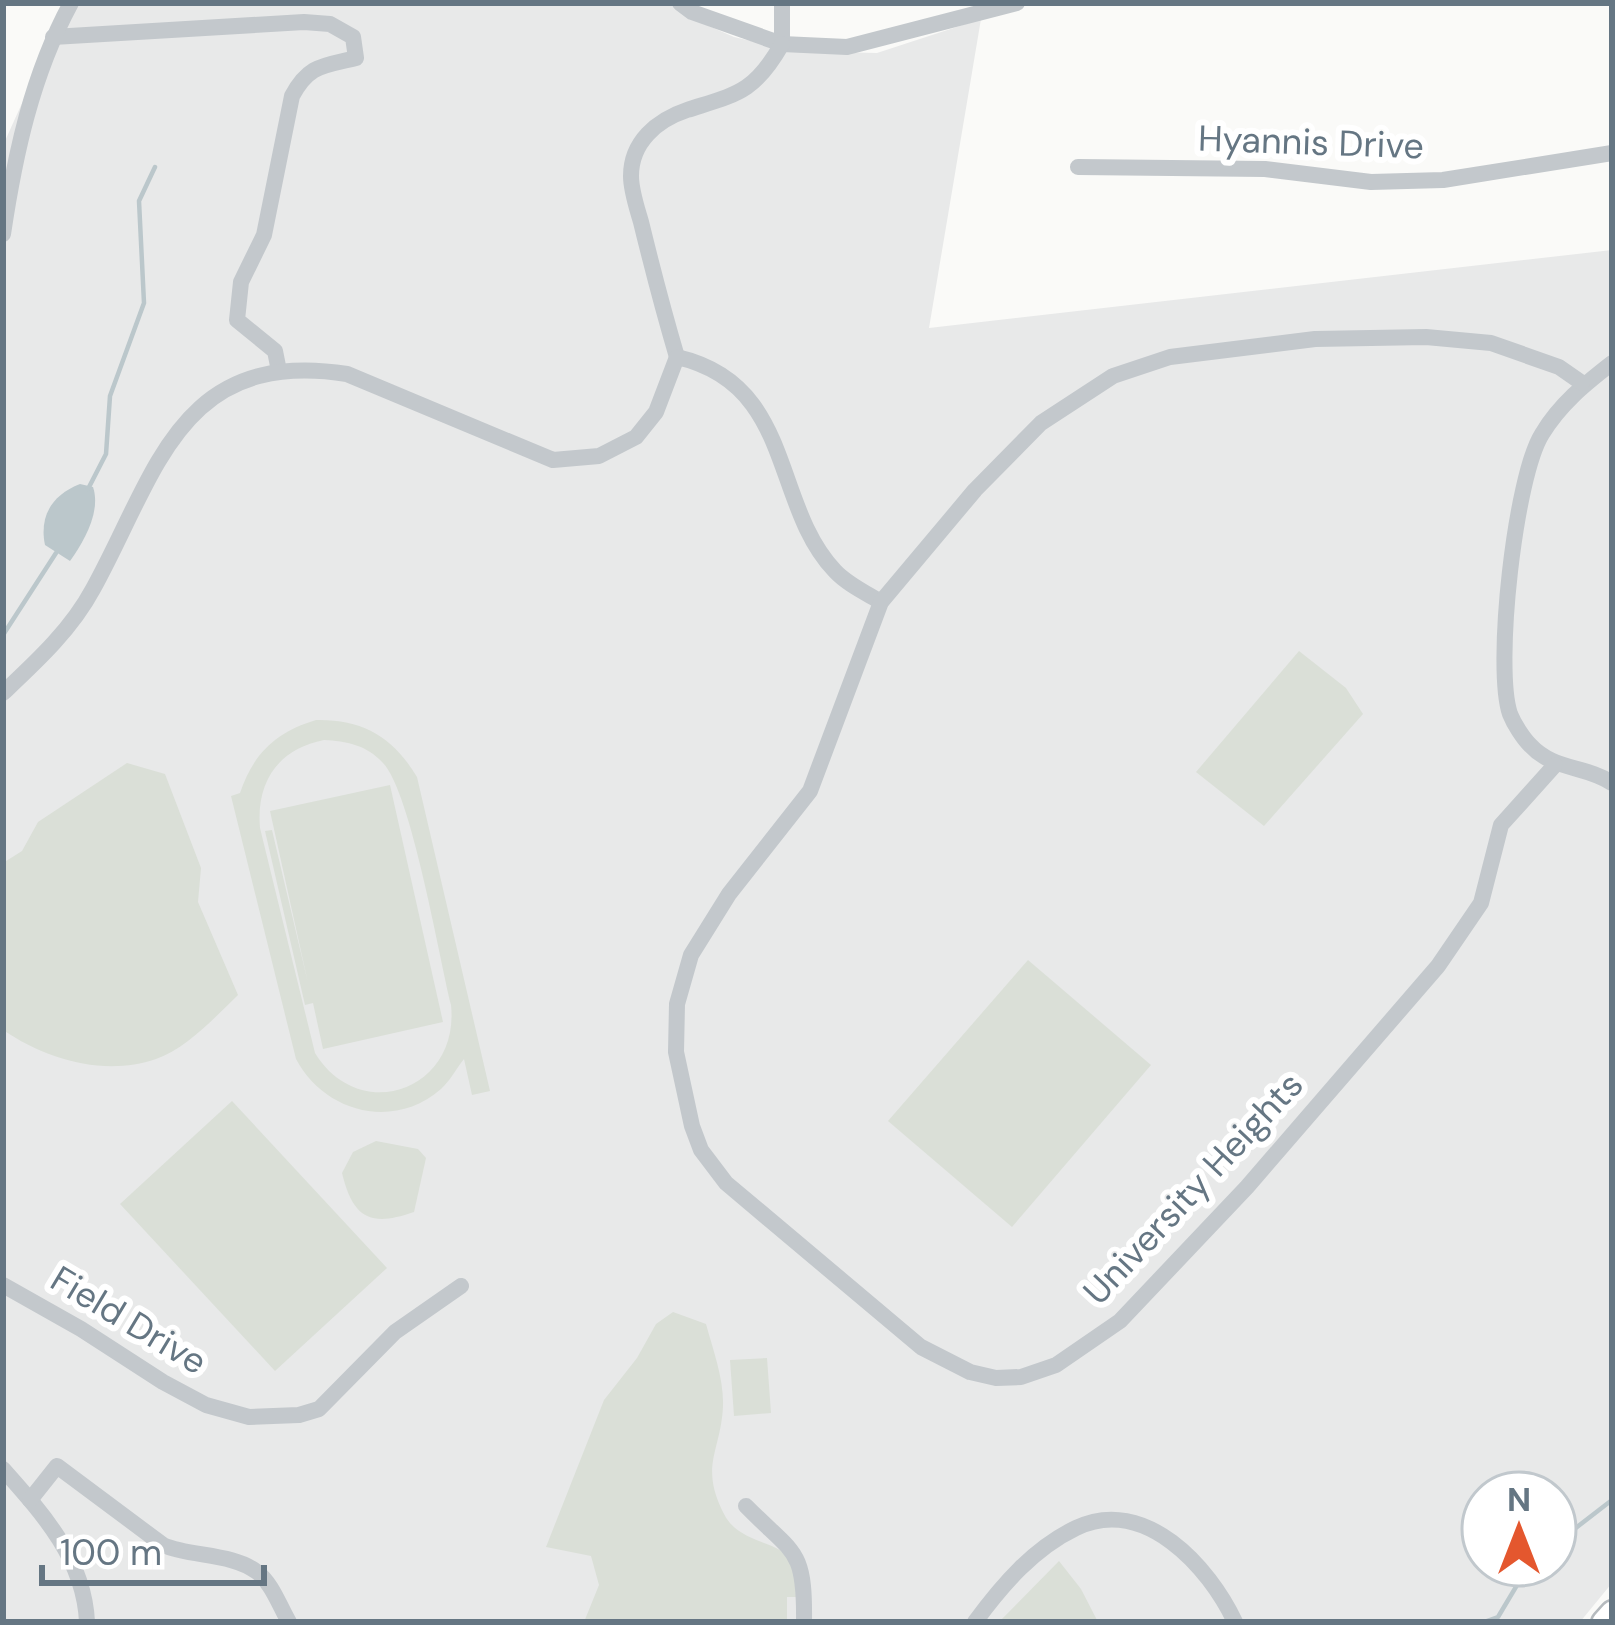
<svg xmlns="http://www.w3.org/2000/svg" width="1615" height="1625" viewBox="0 0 1615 1625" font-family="'DM Sans',sans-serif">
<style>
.built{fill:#e8e9e9;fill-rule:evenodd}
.green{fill:#dadfd7;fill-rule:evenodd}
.water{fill:#bbc7cb}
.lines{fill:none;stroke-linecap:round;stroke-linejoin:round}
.stream{stroke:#bbc7cb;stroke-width:4.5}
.major-casing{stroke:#b5babe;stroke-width:26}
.minor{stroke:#c3c8cc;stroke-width:16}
.major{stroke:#fff;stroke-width:21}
.labels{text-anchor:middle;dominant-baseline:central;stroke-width:12;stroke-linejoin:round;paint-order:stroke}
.street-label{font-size:36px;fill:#657683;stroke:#fff}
</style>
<rect width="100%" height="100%" fill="#fafaf8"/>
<!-- built -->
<path class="built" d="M67,3h603l14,12 50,22 59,14 84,2 104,-34 -52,309 683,-78v1333l-32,39h-1577v-1466l2,-15zM1483,1493h72v72h-72z"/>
<!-- green -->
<g class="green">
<path d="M1299,651l47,37 17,26 -99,112 -68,-54z"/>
<path d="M316,720c47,-1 77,17 101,57l73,314 -18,4 -8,-36c-8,10 -14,22 -23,30 -48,42 -117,23 -145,-30l-65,-263 9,-3c13,-39 36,-61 76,-73zM324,740c22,1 43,5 59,23 28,29 56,193 68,242 9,85 -91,121 -136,48l-55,-225c-4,-46 18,-79 64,-88z"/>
<path d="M127,763l38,11 36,94 -3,34 40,93c-23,22 -52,54 -82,64 -52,18 -110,0 -153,-29v-167l19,-12 16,-29z"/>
<path d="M390,785l53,237 -120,27 -10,-46 -8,2 -40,-174 7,-1 36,153 -38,-172z"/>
<path d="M1028,960l123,105 -139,162 -124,-106z"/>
<path d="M232,1101l155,167 -112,103 -155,-167z"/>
<path d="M376,1141l42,8 8,9 -12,54c-43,15 -61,7 -72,-39l11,-21z"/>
<path d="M673,1312l33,12c7,26 18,55 17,82 -2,46 -24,59 1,108 15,30 57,27 67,46 5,9 4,26 5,37h-9v25h-203l15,-37 -8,-29 -45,-9 58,-147 33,-42 19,-34z"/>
<path d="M767,1358l4,55 -37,3 -4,-56z"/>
<path d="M1059,1561l22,28 17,33h-99z"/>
</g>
<!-- water -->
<path class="water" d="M80,484l13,3c8,24 -8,53 -23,74l-25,-16c-6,-29 7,-50 35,-61z"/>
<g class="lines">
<!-- stream -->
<g class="stream">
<path d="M88,489l18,-35 4,-58 34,-93 -5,-102 16,-34"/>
<path d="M3,635l53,-82"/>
<path d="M1555,1544l57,-44"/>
<path d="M1484,1622l14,-5 31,-52"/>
</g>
<!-- major casing -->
<g class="major-casing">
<path id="major" d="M1603,1622l9,-10"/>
</g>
<!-- minor -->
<g class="minor">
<path d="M680,3l12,9 90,32 65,3 170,-44"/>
<path d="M53,37l251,-15 26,2 23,13 3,21c-32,8 -47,6 -64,38l-28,139 -23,47 -4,38 38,31 4,20"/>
<path d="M782,44v-41"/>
<path d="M1078,167l187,2 106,13 72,-2 169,-27"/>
<path d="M3,234c12,-80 29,-159 68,-231"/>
<path d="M677,357c-13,-44 -25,-90 -36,-135 -4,-14 -10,-31 -10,-46 0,-34 26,-56 56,-66 50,-16 67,-17 95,-66"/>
<path d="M1612,363c-27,21 -52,41 -70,71 -27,43 -48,233 -32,280 4,10 13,24 20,31 24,26 55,20 82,38"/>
<path d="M3,693c33,-31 68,-63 90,-104 64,-116 86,-241 254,-215l206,86 46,-4 37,-19 20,-25 21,-55c118,27 94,147 158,214 12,13 31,22 46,31"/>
<path d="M1555,765l-54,60 -20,78 -43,63 -191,221 -127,134 -64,44 -35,12 -25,1 -26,-6 -49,-25 -195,-164 -25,-33 -9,-24 -16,-74 1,-48 14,-49 38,-61 81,-103 71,-189 94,-112 66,-67 72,-47 57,-19 145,-18 111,-2 65,6 68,24 23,16"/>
<path d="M3,1285l78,44 82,53 43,23 43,12 50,-2 20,-6 76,-77 66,-46"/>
<path d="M3,1469c40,45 81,90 84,153"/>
<path d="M30,1500l27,-34 106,79c28,12 69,8 94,27 15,11 23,35 32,50"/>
<path d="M746,1506c48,49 59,41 58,116"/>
<path d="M975,1622c27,-37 59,-74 101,-94 69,-33 133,39 159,94"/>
</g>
<!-- major -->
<use href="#major" class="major"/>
</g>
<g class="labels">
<!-- street labels -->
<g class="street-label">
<text transform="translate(1311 142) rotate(2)">Hyannis Drive</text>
<text transform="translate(1193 1188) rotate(-47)">University Heights</text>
<text transform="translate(129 1320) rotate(31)">Field Drive</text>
</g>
</g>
<!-- border -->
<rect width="1615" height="1625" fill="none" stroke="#657683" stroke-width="12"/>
<!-- north arrow -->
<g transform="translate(1519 1529)"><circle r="57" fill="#ffffff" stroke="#c1c8cd" stroke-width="3"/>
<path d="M0-9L21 45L0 30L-21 45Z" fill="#e4572e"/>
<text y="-18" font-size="33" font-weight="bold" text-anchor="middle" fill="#657683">N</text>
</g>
<!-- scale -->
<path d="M42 1565v18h222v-18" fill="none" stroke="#657683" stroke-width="6"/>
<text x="60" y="1565" font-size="36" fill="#657683" stroke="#ffffff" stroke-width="9" paint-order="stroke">100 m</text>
</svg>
